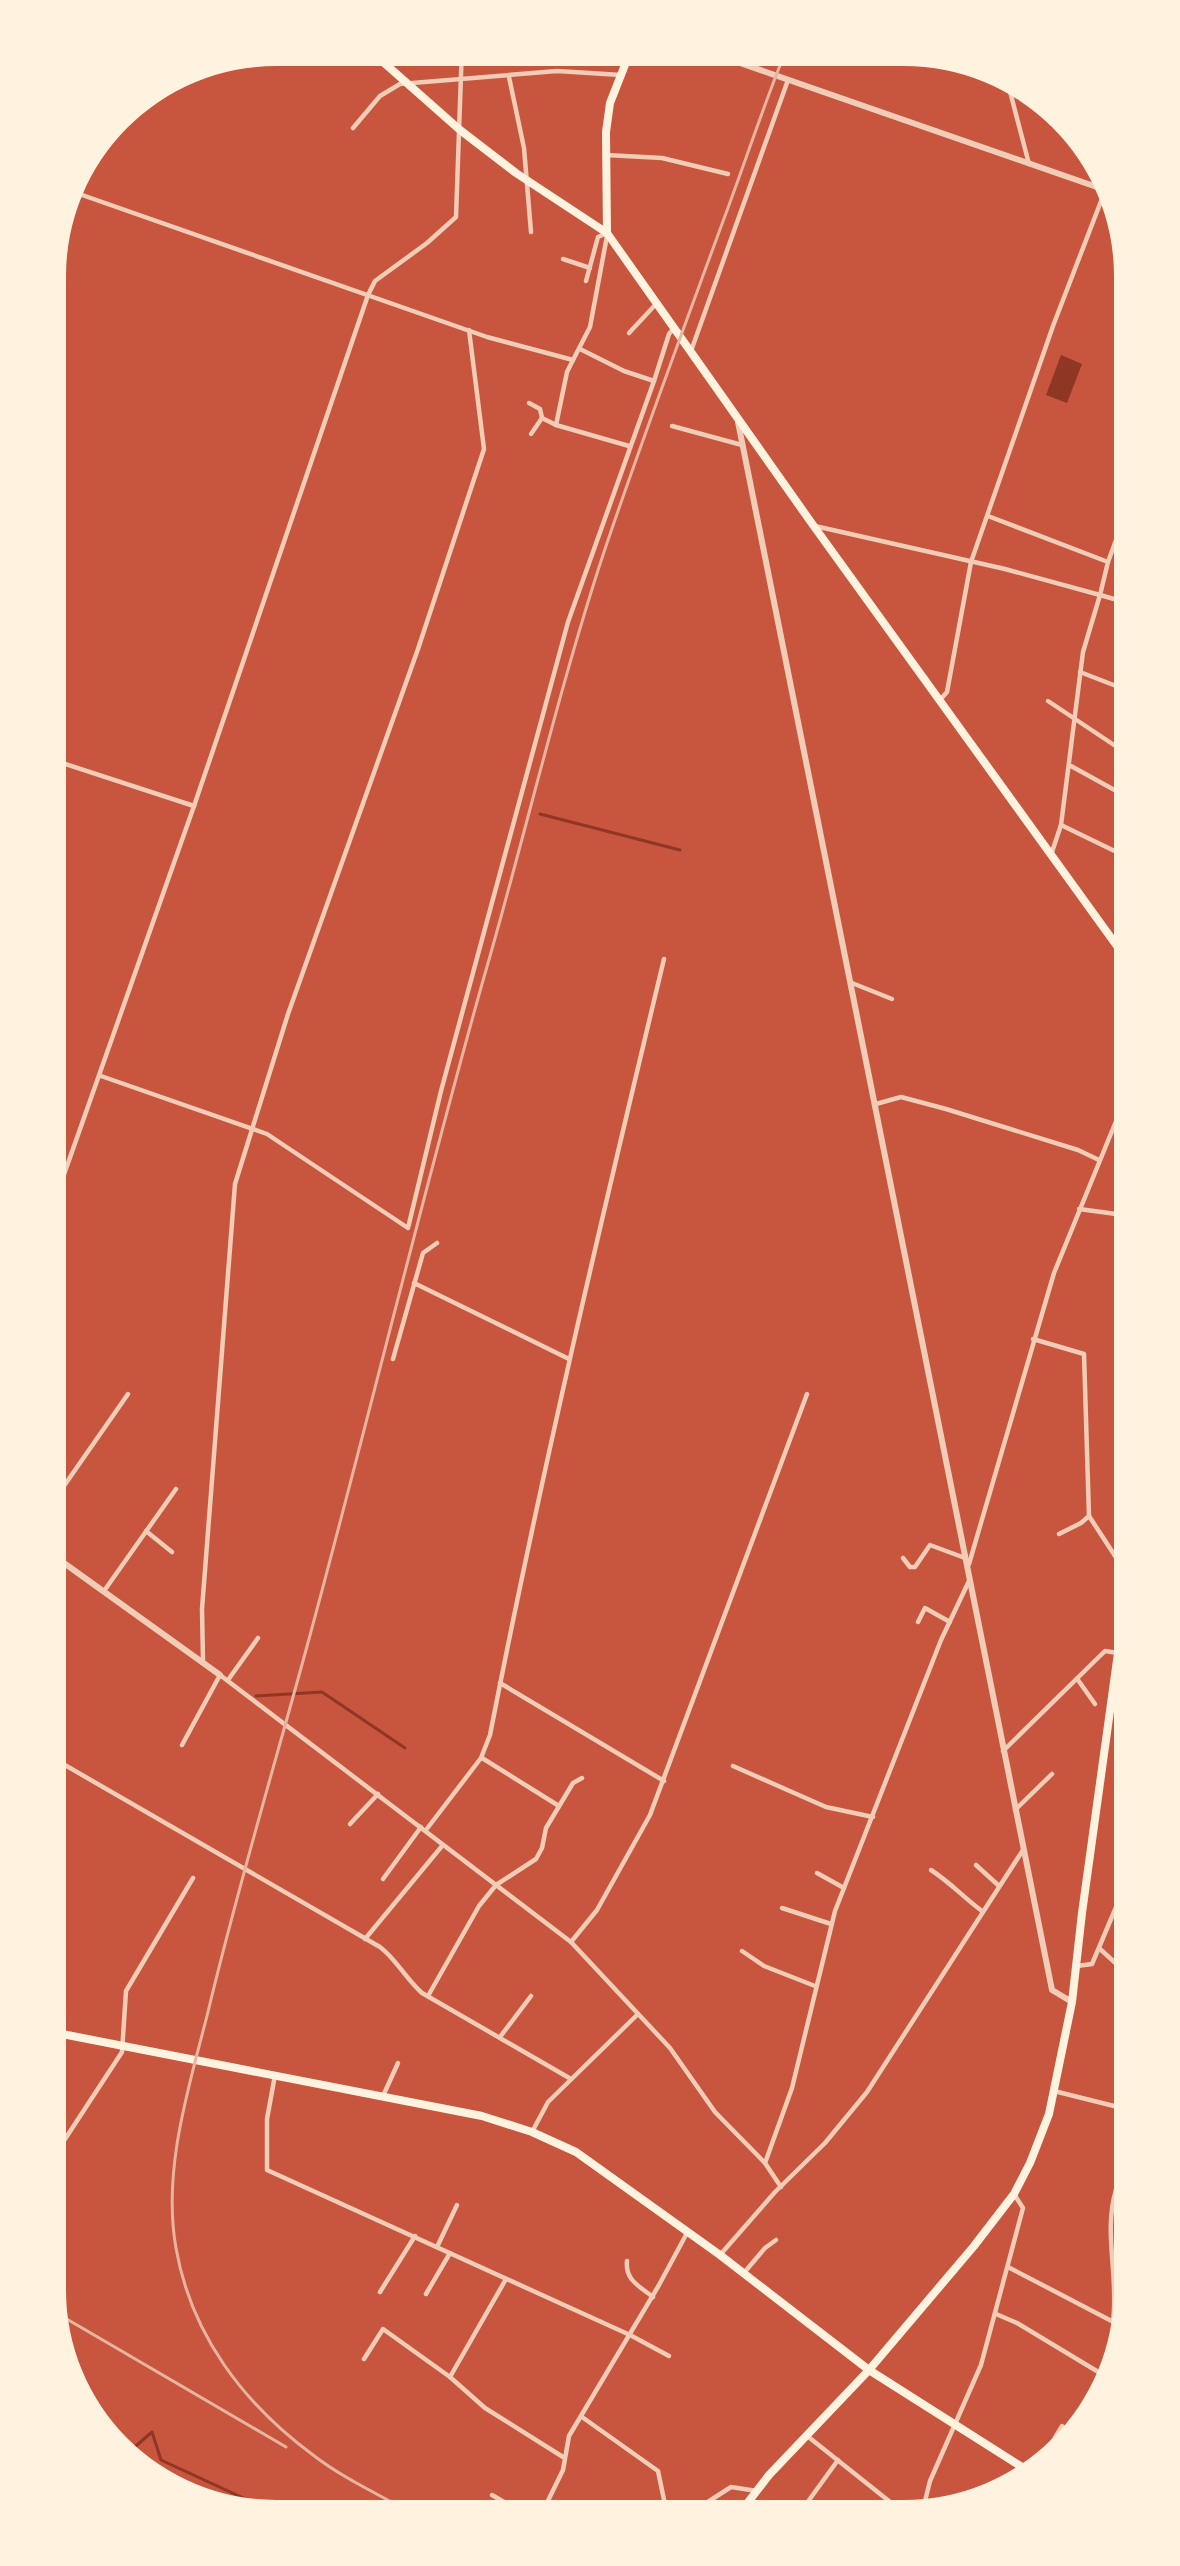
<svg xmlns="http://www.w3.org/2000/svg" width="1180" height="2566" viewBox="0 0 1180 2566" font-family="Barlow,sans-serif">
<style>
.water{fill:#8f3625}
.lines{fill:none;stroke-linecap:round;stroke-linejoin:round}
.stream{stroke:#8f3625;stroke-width:3}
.minor{stroke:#f1ccb7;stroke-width:4.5}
.tertiary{stroke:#f1ccb7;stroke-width:6}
.secondary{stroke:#fff3e0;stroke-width:8}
.primary{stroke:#fff3e0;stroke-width:8}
.rail{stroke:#e9b49f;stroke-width:3}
</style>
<rect width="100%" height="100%" fill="#c8553d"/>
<!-- water -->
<path class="water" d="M1061,355l21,9 -15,39 -21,-8z"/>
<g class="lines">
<!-- stream -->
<g class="stream">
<path d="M540,814l140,36"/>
<path d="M256,1696l66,-4 83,56"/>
<path d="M118,2456l11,-4 23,-20 9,28 121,56"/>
</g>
<!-- minor -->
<g class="minor">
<path d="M509,77l15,71 7,84"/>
<path d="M1007,80l22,84"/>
<path d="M353,128l27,-32 20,-12 157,-13 64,4"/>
<path d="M606,155l56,3 66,16"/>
<path d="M65,189l422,148 86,23 17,-33 17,-91"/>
<path d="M563,259l27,9"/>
<path d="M586,281l12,-44 9,-4"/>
<path d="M629,333l27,-29"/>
<path d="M580,349l44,22 30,10 15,-47 5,-6"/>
<path d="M691,351l97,-271"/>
<path d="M529,403l11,6 2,9"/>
<path d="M556,425l73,21"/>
<path d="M672,426l70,19"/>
<path d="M531,434l11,-16 14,7 11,-53 6,-12"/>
<path d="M988,516l120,46 -8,33 28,8"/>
<path d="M815,526l190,43 95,26 -17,57 -22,173 -10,30"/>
<path d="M1108,562l20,-55"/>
<path d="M1080,672l49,19"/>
<path d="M940,700l7,-8 24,-130 82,-236 55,-143"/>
<path d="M1048,701l81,54"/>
<path d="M47,758l147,48"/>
<path d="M1071,766l58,32"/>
<path d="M1061,825l68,33"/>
<path d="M852,983l40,16"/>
<path d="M101,1076l166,58 141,94 33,-137 127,-469 86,-241"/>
<path d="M876,1104l25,-7 45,12 132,41 21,10"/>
<path d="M1079,1209l52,7"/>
<path d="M49,1217l145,-411 174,-511 7,-14 52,-38 29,-26 6,-171"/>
<path d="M414,1283l155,76"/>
<path d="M1033,1339l51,15 5,162 28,43 13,4"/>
<path d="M393,1359l30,-106 14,-10"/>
<path d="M50,1506l78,-112"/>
<path d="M146,1531l26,21"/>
<path d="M1059,1534l22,-11 8,-7"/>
<path d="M903,1558l7,9h5l15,-22 35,13"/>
<path d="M969,1564l85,-291 76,-186"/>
<path d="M104,1591l72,-102"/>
<path d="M918,1622l7,-14 25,14"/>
<path d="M203,1660l-1,-51 33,-425 53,-170 130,-365 66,-200 -15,-119"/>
<path d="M228,1680l30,-42"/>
<path d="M1078,1680l17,24"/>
<path d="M500,1683l164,98"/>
<path d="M182,1745l38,-70 351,267 99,106 45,64 50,51 16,24"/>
<path d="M1003,1751l102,-100 13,2"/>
<path d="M51,1757l329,190c16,12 26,32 42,46l149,86"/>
<path d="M482,1758l77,48"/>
<path d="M733,1766l93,41 47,10"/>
<path d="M1015,1810l37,-36"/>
<path d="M350,1824l28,-30"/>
<path d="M426,1830l55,-72 9,-23c51,-261 112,-518 174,-776"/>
<path d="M976,1865l22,20"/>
<path d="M931,1870c20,13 32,27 51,41"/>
<path d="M817,1873l27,15"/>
<path d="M383,1879l38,-52"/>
<path d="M782,1908l49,16"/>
<path d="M365,1939l77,-93"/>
<path d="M571,1942l26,-32 53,-95 157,-421"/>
<path d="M1100,1949l33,30"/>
<path d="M742,1951l22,15 51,20"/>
<path d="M52,1965l10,1"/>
<path d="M1077,1966l15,-2 41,-97"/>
<path d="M1122,1969l11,-21"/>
<path d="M428,1996l51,-90 17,-21 40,-26 6,-11 4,-20 27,-45 9,-5"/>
<path d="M500,2037l31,-41"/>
<path d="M275,2075l-8,44v51l363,165 39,21"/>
<path d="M1054,2091l80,20"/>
<path d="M383,2096l15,-33"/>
<path d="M532,2132l16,-30 90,-88"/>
<path d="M52,2159l70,-107 4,-61 67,-113"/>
<path d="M765,2163l27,-75 43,-177 106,-271 28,-59"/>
<path d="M1116,2190l7,-33"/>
<path d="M437,2247l20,-42"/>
<path d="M720,2255l55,-63 50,-49 42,-51 156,-242"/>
<path d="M627,2261c-2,19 12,25 26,36"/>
<path d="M1008,2267l117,61"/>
<path d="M743,2274l22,-26 11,-8"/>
<path d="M380,2292l35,-56"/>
<path d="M426,2294l24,-41"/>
<path d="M996,2314l21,9 88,53"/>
<path d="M1113,2321c6,-44 -10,-89 3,-131l18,1"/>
<path d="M364,2359l19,-30 67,48 56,-98"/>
<path d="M450,2377l35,31 78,49"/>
<path d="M582,2417l76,54 9,43"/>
<path d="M806,2435l98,78"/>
<path d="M1037,2468l25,-42"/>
<path d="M492,2495l35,20"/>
<path d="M922,2513l8,-32 51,-116 42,-157 -9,-14"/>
<path d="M689,2514l42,-27 26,4"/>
<path d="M799,2514l39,-54"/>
<path d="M541,2515l22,-45 6,-34 90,-151 28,-52"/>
</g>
<!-- tertiary -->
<g class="tertiary">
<path d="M697,48l417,145"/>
<path d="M738,422l314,1568 20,12"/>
<path d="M50,1553l170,122"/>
</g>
<!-- secondary -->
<path class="secondary" d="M607,233l-1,-101 4,-29 22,-56"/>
<!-- primary -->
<g class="primary">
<path d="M365,46l95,84 56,43 91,60 206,292 317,439"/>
<path d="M52,2032l430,84 50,16 44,20 144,103 149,115 161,102"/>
<path d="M739,2514l30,-39 100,-105 105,-124 40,-52 16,-31 19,-49 23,-112 10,-89 50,-361"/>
</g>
<!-- rail -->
<g class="rail">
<path d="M53,2311l233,136"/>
<path d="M417,2516c-35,-20 -73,-37 -104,-61 -69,-51 -122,-120 -137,-207 -14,-78 13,-161 32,-236 29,-122 65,-241 98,-362 61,-224 115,-450 178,-673 41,-141 74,-286 120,-425 37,-110 78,-219 118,-328 22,-58 41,-118 65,-176"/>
</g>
</g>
<!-- crop -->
<path d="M0 0H1180V2566H0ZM276 66H904A210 210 0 0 1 1114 276V2290A210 210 0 0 1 904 2500H276A210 210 0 0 1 66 2290V276A210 210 0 0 1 276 66Z" fill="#fff3e0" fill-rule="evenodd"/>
</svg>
